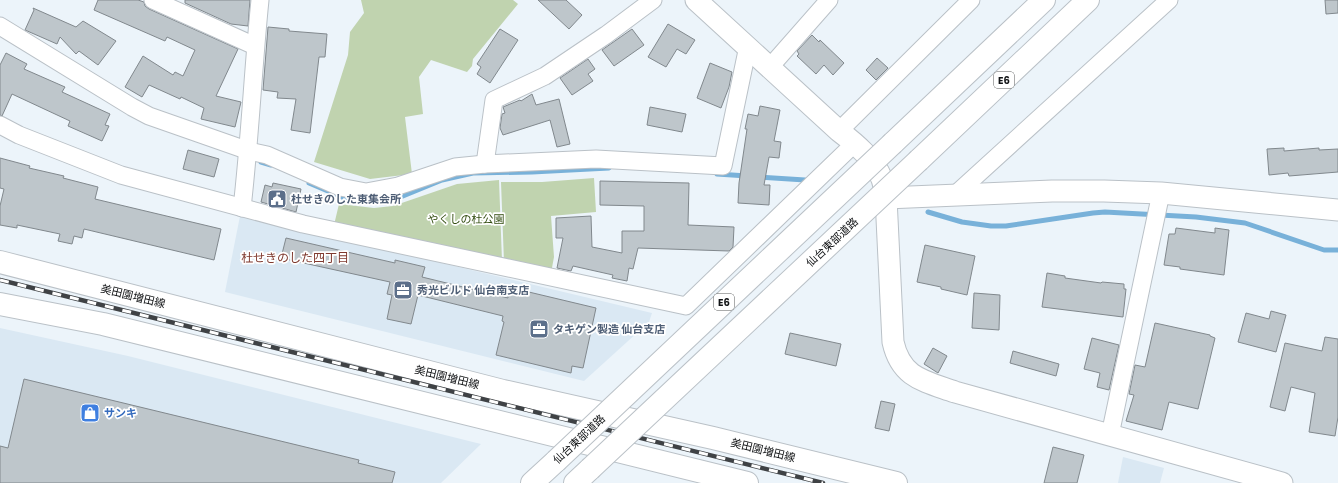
<svg xmlns="http://www.w3.org/2000/svg" width="1338" height="483" viewBox="0 0 1338 483" font-family="Poppins,'Noto Sans JP',sans-serif">
<style>
.built{fill:#dae8f3}
.green{fill:#c0d3af}
.lines{fill:none;stroke-linecap:round;stroke-linejoin:round}
.stream{stroke:#78b1d9;stroke-width:5}
.building{fill:#bec6cb;stroke:#81888d}
.minor-casing{stroke:#bac1c7;stroke-width:19}
.tertiary-casing{stroke:#bac1c7;stroke-width:23}
.secondary-casing{stroke:#bac1c7;stroke-width:24}
.motorway-casing{stroke:#bac1c7;stroke-width:24}
.minor{stroke:#fff;stroke-width:17}
.tertiary{stroke:#fff;stroke-width:21}
.secondary{stroke:#fff;stroke-width:22}
.motorway{stroke:#fff;stroke-width:22}
.rail-casing{stroke:#3f4245;stroke-width:4.5}
.rail{stroke:#fff;stroke-width:3;stroke-dasharray:9;stroke-linecap:butt}
.motorway-bridge-casing{stroke:#bac1c7;stroke-width:24;stroke-linecap:butt}
.motorway-bridge{stroke:#fff;stroke-width:22}
.labels{text-anchor:middle;dominant-baseline:central;stroke-width:3.5;stroke-linejoin:round;paint-order:stroke}
.shield{fill:#fff;stroke:#585a5b;stroke-width:1}
.shield-label{font-size:10px;font-weight:bold;fill:#111315}
.service-label{font-size:11px;font-weight:bold;fill:#4e5e75;stroke:#fff;text-anchor:start}
.park-label{font-size:11px;fill:#334d11;stroke:#fff}
.street-label{font-size:11px;fill:#111315;stroke:#fff}
.shop-label{font-size:11px;font-weight:bold;fill:#366cbe;stroke:#fff;text-anchor:start}
.neighbourhood-label{font-size:12px;fill:#7f392e;stroke:#fff}
</style>
<rect width="100%" height="100%" fill="#ecf4fa"/>
<!-- built -->
<g class="built">
<path d="M240,216l189,44 223,53 -3,9 -65,59 -359,-89z"/>
<path d="M0,328l128,28 353,88 -40,39h-441z"/>
<path d="M1123,457l41,11 -4,15h-42z"/>
</g>
<!-- green -->
<g class="green">
<path d="M361,0h152l5,4 -45,55 -1,7 -5,6 -36,-12 -12,17 4,37 -18,3 7,57 -42,5 -56,-17 34,-107 2,-23 14,-19z"/>
<path d="M594,178l2,34 -45,4 3,41 -3,16 -47,-11 -3,-80h41z"/>
<path d="M499,180l3,81 -168,-36 5,-21 35,4 19,-2 64,-22z"/>
</g>
<g class="lines">
<!-- stream -->
<g class="stream">
<path d="M261,162l10,3"/>
<path d="M717,174l30,2"/>
<path d="M759,177l46,3"/>
<path d="M309,183l33,14 33,5 23,-4 44,-18 31,-7 59,-1 77,-4"/>
<path d="M928,212l34,10 29,4h15l87,-13 12,-1 91,5 49,6 79,27h14"/>
</g>
</g>
<!-- building -->
<g class="building">
<path d="M98,0h40l6,2 1,4 4,3 89,40 -22,47 25,6 -6,25 -34,-8 3,-11 -23,-11 -1,2 -31,-14 -7,12 -17,-10 18,-31 30,19 2,-3 8,4 12,-26 -28,-13 -2,4 -71,-31z"/>
<path d="M185,0h65l-2,26 -17,-2 -46,-21z"/>
<path d="M538,0h28l16,15 -13,14z"/>
<path d="M1325,0h13v13l-12,1z"/>
<path d="M33,8l43,19 7,-6 33,20 -18,24 -19,-14 -3,3 -16,-17 -3,7 -32,-14 9,-20z"/>
<path d="M668,24l27,16 -9,14 -9,-5 -11,18 -18,-10z"/>
<path d="M268,27l21,2v2l38,3 -2,23h-6l-9,76 -19,-3 5,-31 -19,-1 1,-6 -15,-2z"/>
<path d="M500,29l18,11 -28,43 -13,-9 4,-7 -4,-3z"/>
<path d="M632,29l12,16 -30,21 -12,-16z"/>
<path d="M812,35l7,7 1,-2 24,23 -11,12 -9,-10 -8,9 -19,-18 2,-2 -2,-3z"/>
<path d="M6,53l21,11 -3,5 41,18 -3,5 48,22 -5,11 4,1 -7,15 -34,-15 2,-5 -58,-27 -10,22 -2,-1v-50z"/>
<path d="M877,58l11,10 -12,12 -10,-10z"/>
<path d="M588,59l7,10 -7,5 5,7 -21,14 -12,-17z"/>
<path d="M710,63l22,9 -3,15 -8,21 -24,-10z"/>
<path d="M532,94l4,11 23,-6 11,45 -13,3 -7,-27 -47,15 -3,-7 2,-14 3,-1 -2,-6 17,-7 1,1z"/>
<path d="M760,106l20,4 -6,31 7,1 -2,16 -10,-1 -5,28h6l-1,20 -31,-2 1,-20 8,-54h-2l3,-15 10,2z"/>
<path d="M650,107l36,7 -4,18 -35,-7z"/>
<path d="M1284,148v3l35,-3v2l19,-1v23l-49,4 -1,-3 -19,2 -2,-26z"/>
<path d="M188,150l31,9 -5,18 -31,-8z"/>
<path d="M0,158l30,8 -1,2 35,8 -1,2 35,9 -3,12 126,30 -7,31 -130,-31 -2,9 -8,-2 -2,8 -14,-3 2,-7 -43,-9v3l-17,-3v-19l4,-17 -4,-1z"/>
<path d="M600,181l89,2 -1,42 46,2 -1,20 -4,4 -91,-3 -5,21 -4,-1 -2,13 -15,-3 1,-3 -40,-9 -2,5 -14,-3 6,-30h-7v-20l35,-2 1,31 30,6v-22h22v-25l-44,-1z"/>
<path d="M273,183l28,6 -5,23 -35,-10 4,-17 7,2z"/>
<path d="M1176,228l39,5v-5l14,2 -5,45 -44,-6v-2l-16,-2 5,-31h6z"/>
<path d="M286,238l109,25v-3l30,7 -3,10 86,21v-3l2,1 2,-8 84,20 -13,60 -11,-2 -1,7 -75,-18 8,-33 -2,-1 1,-5 -85,-21 -7,29 -24,-5 5,-24 -5,-1 3,-12 -109,-24z"/>
<path d="M925,245l50,11 -8,39 -26,-6v-2l-24,-5z"/>
<path d="M1047,273l18,3v2l36,5 1,-1 22,2v5h2l-3,28 -81,-10z"/>
<path d="M974,293l26,2 -1,35 -27,-2z"/>
<path d="M1271,311l15,4 -10,37 -38,-10 8,-29 23,6z"/>
<path d="M1155,323l55,12v1l5,2 -17,71 -29,-7 -7,28 -36,-9 8,-26 -5,-1 6,-29 10,2z"/>
<path d="M790,333l51,11 -5,22 -51,-12z"/>
<path d="M1325,337l13,2v78l-3,19 -26,-4 6,-39 -24,-6 -6,24 -15,-4 15,-64 37,8z"/>
<path d="M1092,338l27,7 -10,45 -12,-3 3,-14 -16,-4z"/>
<path d="M933,348l14,8 -9,17 -14,-9z"/>
<path d="M1013,351l46,13 -3,12 -46,-13z"/>
<path d="M24,379l335,81 -1,3 37,9 -3,11h-392v-37l8,2z"/>
<path d="M881,401l14,3 -6,27 -14,-3z"/>
<path d="M1053,447l31,8 -7,28h-33z"/>
</g>
<g class="lines">
<!-- minor casing -->
<g class="minor-casing">
<g id="minor">
<path d="M153,0l102,46"/>
<path d="M0,26l132,81 17,9 100,35 18,4 73,32 26,5 32,-6 57,-19 30,-3 111,-5 127,7 25,-120"/>
<path d="M770,67l59,-67"/>
<path d="M0,125l19,10 102,40 182,49 383,82 169,-163"/>
<path d="M839,131l132,-131"/>
<path d="M485,164l9,-64 51,-24 61,-41 47,-35"/>
<path d="M956,194l213,-194"/>
<path d="M242,208c8,-69 11,-139 18,-208"/>
<path d="M1110,435l51,-242"/>
</g>
</g>
<!-- tertiary casing -->
<g class="tertiary-casing">
<g id="tertiary">
<path d="M696,0l143,131c17,13 35,28 43,48 2,6 3,13 4,19l7,144c8,36 31,39 62,50l327,91"/>
<path d="M886,198l166,-7h52l57,2 177,17"/>
</g>
</g>
<!-- secondary casing -->
<g class="secondary-casing">
<g id="secondary">
<path d="M0,262l503,129 210,47 183,45"/>
<path d="M0,304l103,20 644,159"/>
</g>
</g>
<!-- motorway casing -->
<g class="motorway-casing">
<g id="motorway">
<path d="M893,143l151,-143"/>
<path d="M919,160l169,-160"/>
<path d="M532,483l24,-22"/>
<path d="M575,483l15,-14"/>
</g>
</g>
<!-- minor -->
<use href="#minor" class="minor"/>
<!-- tertiary -->
<use href="#tertiary" class="tertiary"/>
<!-- secondary -->
<use href="#secondary" class="secondary"/>
<!-- motorway -->
<use href="#motorway" class="motorway"/>
<!-- rail casing -->
<g class="rail-casing">
<path id="rail" d="M0,280l823,203"/>
</g>
<!-- rail -->
<use href="#rail" class="rail"/>
<!-- motorway-bridge casing -->
<g class="motorway-bridge-casing">
<g id="motorway-bridge">
<path d="M556,461l337,-318"/>
<path d="M590,469l329,-309"/>
</g>
</g>
<!-- motorway-bridge -->
<use href="#motorway-bridge" class="motorway-bridge"/>
</g>
<!-- icons -->
<defs>
<g id="civic-square" transform="scale(1)"><rect x="-9" y="-9" width="18" height="18" rx="4" fill="#5c6f8a" stroke="#fff"/><path d="M-.6-6.5H3V-4.5H.6V-3L4-1V1h2V6H-6V1h2V-1L-.6-3ZM-1.2 2.5V6h2.4V2.5Z" fill="#fff"/></g>
<g id="office-square" transform="scale(1)"><rect x="-9" y="-9" width="18" height="18" rx="4" fill="#5c6f8a" stroke="#fff"/><path d="M-6-3h4V-5.5h4V-3h4V5H-6ZM-1-4.5V-3h2v-1.5ZM-6 0V1H6V0Z" fill="#fff"/></g>
<g id="shop-square" transform="scale(1)"><rect x="-9" y="-9" width="18" height="18" rx="4" fill="#3f7fe0" stroke="#fff"/><path d="M-5-2.5h2.3a2.7 3.5 0 0 1 5.4 0H5L5.5 6h-11ZM-1.5-2.5h3a1.5 2.3 0 0 0-3 0Z" fill="#fff"/></g>
</defs>
<g fill-rule="evenodd">
<use href="#civic-square" x="277" y="199"/>
<use href="#office-square" x="403" y="290"/>
<use href="#office-square" x="539" y="329"/>
<use href="#shop-square" x="90" y="413"/>
</g>
<g class="labels">
<!-- shield labels -->
<g class="shield">
<rect x="994" y="72" width="20" height="16" rx="3"/>
<rect x="714" y="294" width="20" height="16" rx="3"/>
</g>
<g class="shield-label">
<text x="1004" y="80">E6</text>
<text x="724" y="302">E6</text>
</g>
<!-- service labels -->
<g class="service-label">
<text x="291" y="199">杜せきのした東集会所</text>
<text x="417" y="290">秀光ビルド 仙台南支店</text>
<text x="553" y="329">タキゲン製造 仙台支店</text>
</g>
<!-- park labels -->
<g class="park-label">
<text x="466" y="219">やくしの杜公園</text>
</g>
<!-- street labels -->
<g class="street-label">
<text transform="translate(832 242) rotate(-43)">仙台東部道路</text>
<text transform="translate(133 296) rotate(14)">美田園増田線</text>
<text transform="translate(447 377) rotate(14)">美田園増田線</text>
<text transform="translate(579 439) rotate(-43)">仙台東部道路</text>
<text transform="translate(763 450) rotate(14)">美田園増田線</text>
</g>
<!-- shop labels -->
<g class="shop-label">
<text x="104" y="413">サンキ</text>
</g>
<!-- neighbourhood labels -->
<g class="neighbourhood-label">
<text x="295" y="257">杜せきのした四丁目</text>
</g>
</g>
</svg>
